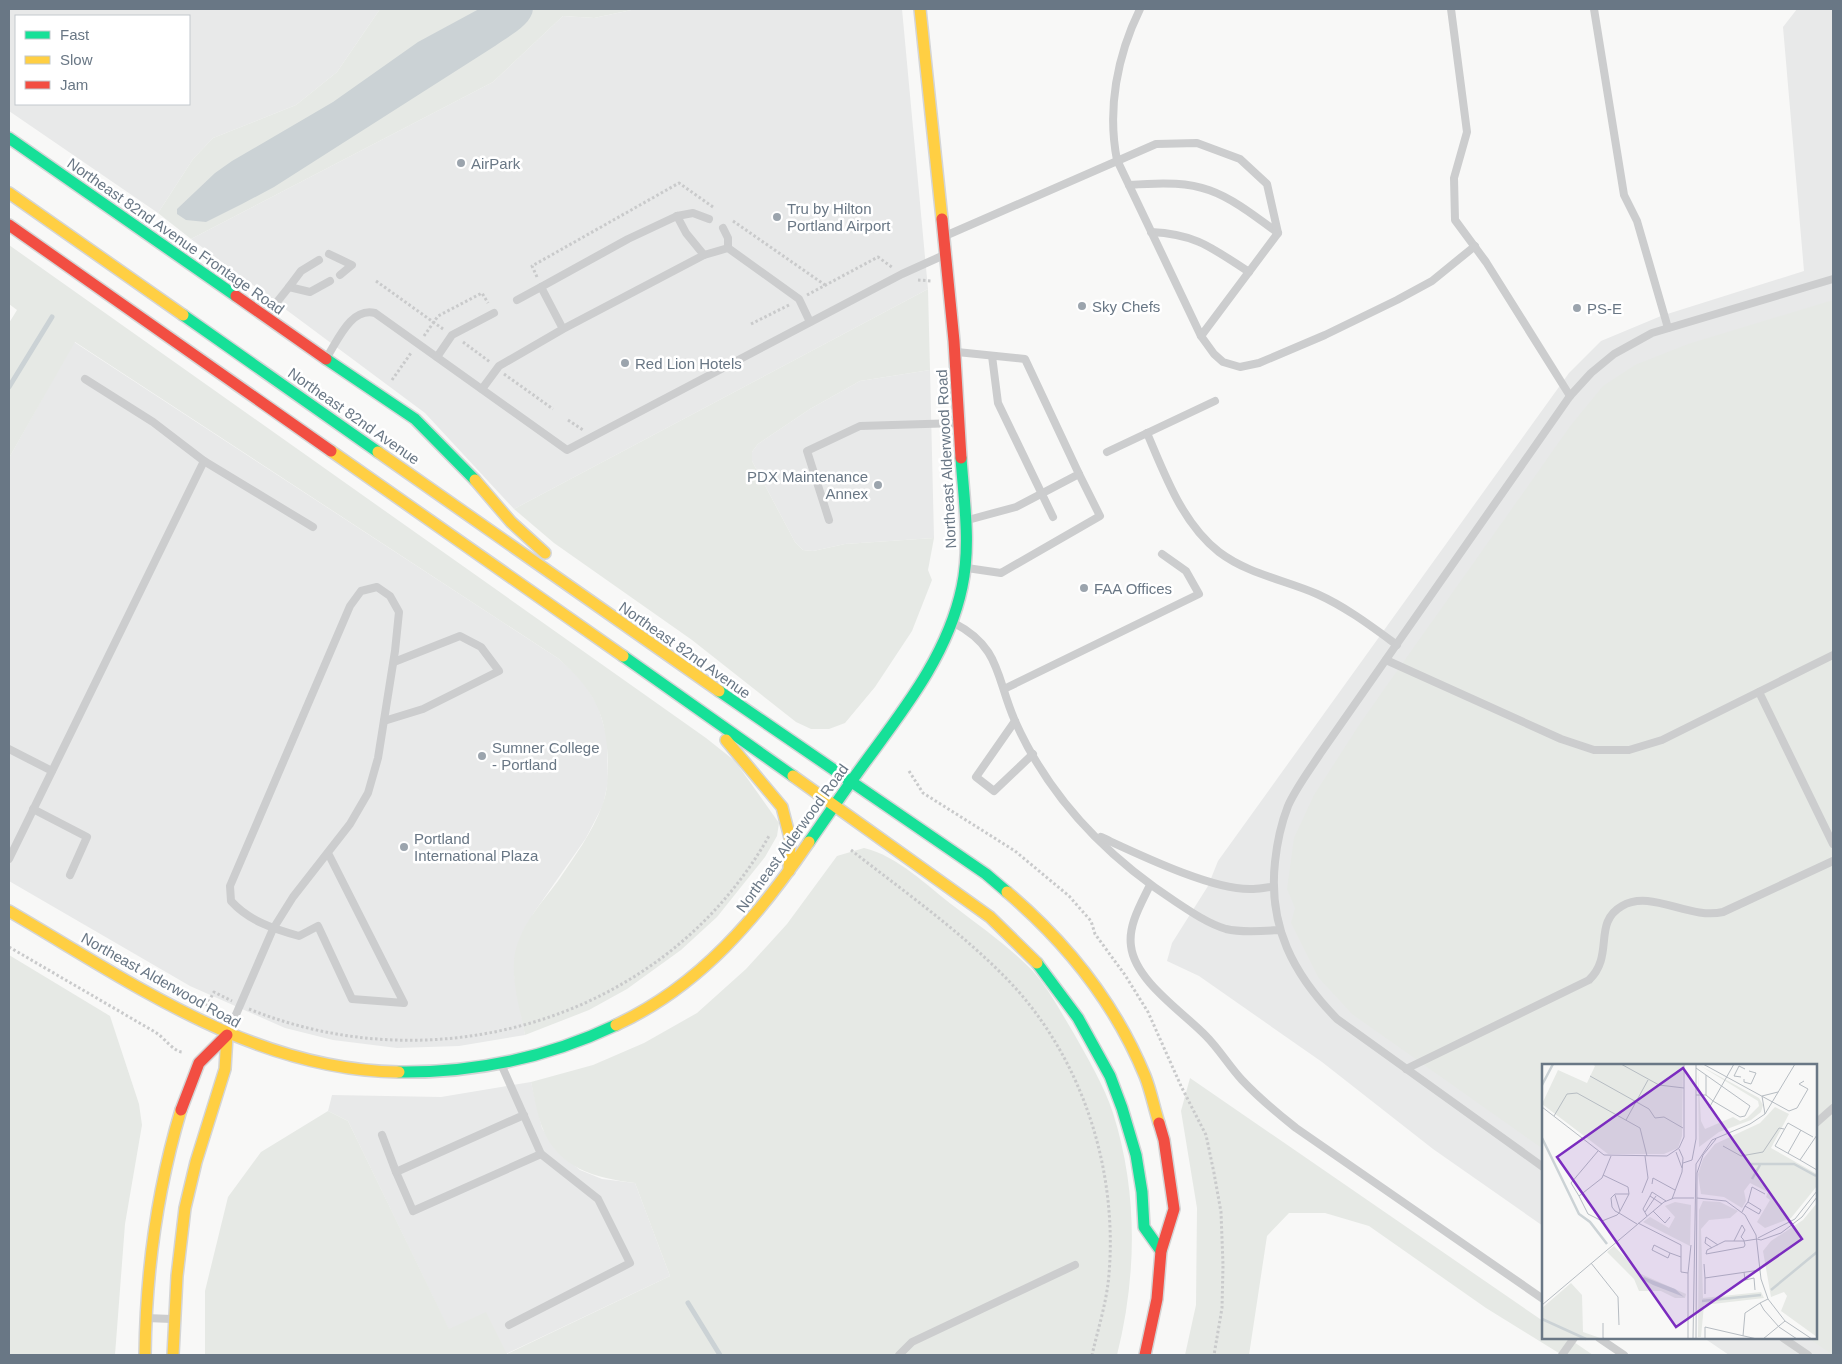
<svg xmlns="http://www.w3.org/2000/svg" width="1842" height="1364" viewBox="0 0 1842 1364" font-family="Arial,sans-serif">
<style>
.built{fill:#e8e9e9;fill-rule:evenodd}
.green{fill:#e6e9e5}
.water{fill:#cbd2d5}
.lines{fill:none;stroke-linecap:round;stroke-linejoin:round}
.stream{stroke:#cbd2d5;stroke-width:5}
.fast-casing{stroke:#d4d5d6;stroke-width:14}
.slow-casing{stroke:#d4d5d6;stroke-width:14}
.jam-casing{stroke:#d4d5d6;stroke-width:14}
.path{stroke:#c9cacb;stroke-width:3;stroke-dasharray:2.5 2.5;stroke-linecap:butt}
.lane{stroke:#cccdce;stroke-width:8}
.fast{stroke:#16e098;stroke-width:11}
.slow{stroke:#ffcf43;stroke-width:11}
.jam{stroke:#f24e42;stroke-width:11}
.poi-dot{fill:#9ba4ad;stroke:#fff;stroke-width:2}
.labels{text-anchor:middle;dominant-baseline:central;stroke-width:5;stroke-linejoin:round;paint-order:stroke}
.poi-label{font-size:15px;fill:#697785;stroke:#fff;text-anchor:start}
.street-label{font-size:15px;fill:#697785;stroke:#fff}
.inset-river{fill:none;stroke:#cbd2d5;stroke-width:2.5}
.inset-road{fill:none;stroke:#b6bcc2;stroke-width:1}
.view{fill:#7b2cbf;fill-opacity:0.15;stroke:#7b2cbf;stroke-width:2.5}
.inset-edge{fill:none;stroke:#697785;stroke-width:2.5}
</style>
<rect width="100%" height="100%" fill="#f8f8f7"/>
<!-- built -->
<g class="built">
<path d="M9,9h371l-43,63 -41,33 -83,33 -20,21 -35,54 -149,-102zM16,16h173v88h-173z"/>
<path d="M636,9h266l26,280 -414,220 -89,-96 -234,-174 302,-157 70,-66 31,2z"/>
<path d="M1797,9h36v1346h-104l-25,-17h112v-273h-273v161l-110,-77 -111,-87 -123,-86 -32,-15 5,-18 36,-57 10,-25 351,-488 32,-32 60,-25 143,-45 -21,-244z"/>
<path d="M74,342l485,317 23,21 16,26 9,31 1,45 -5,23 -17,33 -53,76 -19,60 11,61 -66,11 -62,2 -64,-8 -48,-12 -95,-42 -181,-105v-423z"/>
<path d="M930,370l4,168 -89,6 -32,7 -10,-1 -8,-8 -43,-81v-9l6,-8 52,-35 50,-28z"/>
<path d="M531,1082l11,46 13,21 25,21 22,9 33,4 35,93 -164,78 -57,-24 -101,-209 -20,-10 4,-16 109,2z"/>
</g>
<!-- green -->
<g class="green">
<path d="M380,9h256l-42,9 -31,-2 -70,66 -302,157 -33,-26 35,-54 20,-21 83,-33 41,-33z"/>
<path d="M9,245l697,493 29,23 44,62 -2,13 -12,21 -48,60 -36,33 -54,39 -38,21 -64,25c-5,-28 -17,-62 -8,-90 8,-25 26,-44 41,-64 16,-24 34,-48 44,-75 6,-15 6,-30 6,-45 -2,-49 -14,-70 -49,-102l-484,-317 -66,116v-135l8,-13 -8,-6z"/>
<path d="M928,289l2,81 -70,11 -50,28 -52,35 -6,8v9l43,81 8,8 10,1 32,-7 89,-6 -6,32 4,10 -20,51 -37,56 -30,36 -16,6h-18l-15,-7 -104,-82 -138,-97 -40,-34z"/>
<path d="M1833,300v1055l-25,-17h8v-273h-273v84l-191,-135 -34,-37 -27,-54 4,-15 -8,-19 7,-51 20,-43 47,-73 210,-297 32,-39 32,-21 53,-21z"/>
<path d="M864,848c34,8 63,38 91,59 26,20 53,39 76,62 17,18 29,42 42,63 14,25 31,53 40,81 25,79 24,162 4,242h-912v-64l23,-94 33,-45 67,-41 20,10 101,208 37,-17 21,42 163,-78 -35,-93c-39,-5 -77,-14 -93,-56 -5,-14 -8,-31 -11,-45l62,-17 51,-22 53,-30 49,-44 41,-45 50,-68z"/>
<path d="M9,955l101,61 29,88 3,21 -17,99 -10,131h-106z"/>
<path d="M1190,1078l353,243v17h25l25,17h-31l-76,-47 -117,-82 -44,-13h-36l-22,23 -18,119h-64l11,-50 1,-97 -16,-97z"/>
</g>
<!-- water -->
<path class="water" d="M479,9h54c-1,16 -26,28 -38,37l-221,141 -32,17 -36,18 -20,-2 -9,-6v-5l38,-36 17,-12 101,-59 85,-60z"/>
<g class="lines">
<!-- stream -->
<g class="stream">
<path d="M9,387l43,-70"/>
<path d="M688,1303l32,52"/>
</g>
<!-- fast casing -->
<g class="fast-casing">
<g id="fast">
<path d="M9,138l227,158"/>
<path d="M183,315l195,137"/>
<path d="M326,359l89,60 60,61"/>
<path d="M623,656l170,120"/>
<path d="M719,691l267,183 21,18"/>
<path d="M809,842c19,-27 37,-54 57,-81 39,-53 82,-107 96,-174 9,-42 2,-86 -1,-129"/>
<path d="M1037,963l41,55 32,58 12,32 14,47 6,37 2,35 17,24"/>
<path d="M399,1072c75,1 150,-15 217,-47"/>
</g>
</g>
<!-- slow casing -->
<g class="slow-casing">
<g id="slow">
<path d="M920,9l22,210"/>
<path d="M9,193l174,122"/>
<path d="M331,451l292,205"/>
<path d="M378,452l341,239"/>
<path d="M475,480l36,42 34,31"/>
<path d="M726,740l56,67 8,31 -1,33"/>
<path d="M793,776l197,141 47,46"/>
<path d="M1007,892c59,50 108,111 138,184 6,15 9,32 14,47"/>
<path d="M9,911c122,71 243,159 390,161"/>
<path d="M616,1025c84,-39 142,-108 193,-183"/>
<path d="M145,1355c1,-84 12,-165 36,-245"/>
<path d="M173,1355l4,-79 8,-68 11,-46 29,-93 2,-34"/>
</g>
</g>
<!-- jam casing -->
<g class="jam-casing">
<g id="jam">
<path d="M942,219l12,122 7,117"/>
<path d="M9,225l322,226"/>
<path d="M236,296l90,63"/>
<path d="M181,1110l18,-47 28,-28"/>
<path d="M1145,1355l12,-56 4,-48 13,-42 -10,-69 -5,-17"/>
</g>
</g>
<!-- path -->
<g class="path">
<path d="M733,221l92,64"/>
<path d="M537,277l-5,-11 147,-83 34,24"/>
<path d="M918,280l14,1"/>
<path d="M376,281l67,48"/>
<path d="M807,295l71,-38 15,11"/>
<path d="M751,324l38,-19"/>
<path d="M424,336l14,-20 44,-23 6,10"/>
<path d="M463,342l27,20"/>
<path d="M504,374l49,35"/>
<path d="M392,380l19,-27"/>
<path d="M568,420l15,10"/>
<path d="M909,771l14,22 92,58 54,45 22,25 4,13 30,41 23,37 33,74 25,49 8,38 7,39 2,53 -1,43 -8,47"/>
<path d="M851,850c51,40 105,78 151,124 78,77 116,192 107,300 -2,27 -11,55 -17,81"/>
<path d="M9,947l146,85c10,6 19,21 29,20"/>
<path d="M206,1006l8,-14 18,9"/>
<path d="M249,1009c190,77 417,9 520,-173"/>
</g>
<!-- lane -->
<g class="lane">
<path d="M1451,9l16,123 -13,46 1,42 31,42 84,134"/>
<path d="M1594,9l30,186 13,26 31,107"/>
<path d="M1129,185c75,-6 90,4 149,48"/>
<path d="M677,216l16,-3 16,6"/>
<path d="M723,228l5,10v10"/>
<path d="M1151,232c45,2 61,16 98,40"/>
<path d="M945,236l211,-92 41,-1 43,16 27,25 11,49 -77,103 -84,-176c-10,-51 0,-104 23,-151"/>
<path d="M329,254l23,11 -12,10"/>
<path d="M704,255l24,-7 71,51 11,23"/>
<path d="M319,260l-18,11 -12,16 21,5 20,-11"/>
<path d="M517,300l24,-13"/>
<path d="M265,317l24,-30"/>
<path d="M1201,336l13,18 9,8 17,5 19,-4 66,-28 72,-35 35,-19 43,-35"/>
<path d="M957,352l68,7 54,115 -63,33 -48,13"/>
<path d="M992,356l6,47 55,114"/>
<path d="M327,357c11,-17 24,-50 48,-44l192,137 335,-176 42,-19"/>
<path d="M437,357l15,-22 42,-22"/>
<path d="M85,379l68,43 51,39"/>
<path d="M482,389l17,-23 64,-37 -22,-42 87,-48 49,-23 9,17 18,22 -141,74"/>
<path d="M1147,433c18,42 35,90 72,119 29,22 66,28 98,42 29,13 54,32 80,51"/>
<path d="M1107,452l108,-51"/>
<path d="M829,520l-22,-69 53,-25 98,-3"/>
<path d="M967,568l34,5 99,-57 -21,-42"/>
<path d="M954,623c47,24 42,55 61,98 34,76 92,136 161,181 15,10 33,22 50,27 16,4 37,2 53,1"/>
<path d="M1386,660l175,79 33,11h35l33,-10 171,-85"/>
<path d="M1004,689l195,-95 -13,-23 -24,-17"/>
<path d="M1759,692l74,152"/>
<path d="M384,721l39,-12 76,-38 -18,-24 -21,-11 -66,26"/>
<path d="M1015,721l-39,56 18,14 39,-37"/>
<path d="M9,749l43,22"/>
<path d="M33,809l54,28 -17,38"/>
<path d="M1101,837c37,17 111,53 150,52 8,0 16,-2 23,-2"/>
<path d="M9,859l195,-398 109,66"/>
<path d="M1150,885c-9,19 -22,40 -19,61 4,35 52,66 75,90 13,13 23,30 36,44 17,18 35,33 54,48l247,171"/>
<path d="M228,1033l45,-104 20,-32 57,-73 18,-31 10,-35 17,-107 4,-39 -9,-16 -13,-9 -16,4 -11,15 -120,280 1,15c18,20 43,28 68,35l19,-10 34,73 52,4 -76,-150"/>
<path d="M501,1064l40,90 -128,57 -17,-39 128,-57"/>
<path d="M1406,1069l183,-89c26,-25 3,-57 33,-74 29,-17 67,14 101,6l110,-51"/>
<path d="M1816,1123l17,-15"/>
<path d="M382,1135l14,37"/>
<path d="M1543,1167l-206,-148c-44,-45 -69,-93 -62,-157 2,-19 6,-38 13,-56 8,-18 21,-35 32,-52l250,-358 21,-23 23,-19 38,-21 181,-54"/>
<path d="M146,1318l26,1"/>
<path d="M509,1325l121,-62 -32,-64 -57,-45"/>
<path d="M1599,1338l25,17"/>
<path d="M1783,1338l25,17"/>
<path d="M899,1355l13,-13 163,-77"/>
<path d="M1562,1355l12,-17"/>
</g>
<!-- fast -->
<use href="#fast" class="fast"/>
<!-- slow -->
<use href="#slow" class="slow"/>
<!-- jam -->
<use href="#jam" class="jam"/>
</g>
<!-- markers -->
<g class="poi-dot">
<circle cx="461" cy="163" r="5"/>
<circle cx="777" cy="217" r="5"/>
<circle cx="1082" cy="306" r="5"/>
<circle cx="1577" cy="308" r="5"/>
<circle cx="625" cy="363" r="5"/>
<circle cx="878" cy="485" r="5"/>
<circle cx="1084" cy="588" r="5"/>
<circle cx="482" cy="756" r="5"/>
<circle cx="404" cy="847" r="5"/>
</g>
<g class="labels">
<!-- poi labels -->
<g class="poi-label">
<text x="471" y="163">AirPark</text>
<text x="787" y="208">Tru by Hilton<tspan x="787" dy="17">Portland Airport</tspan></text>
<text x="1092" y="306">Sky Chefs</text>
<text x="1587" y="308">PS-E</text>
<text x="635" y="363">Red Lion Hotels</text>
<text x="868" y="476" text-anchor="end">PDX Maintenance<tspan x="868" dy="17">Annex</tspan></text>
<text x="1094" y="588">FAA Offices</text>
<text x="492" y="747">Sumner College<tspan x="492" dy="17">- Portland</tspan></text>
<text x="414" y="838">Portland<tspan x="414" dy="17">International Plaza</tspan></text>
</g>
<!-- street labels -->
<g class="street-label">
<text transform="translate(176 236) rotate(35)">Northeast 82nd Avenue Frontage Road</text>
<text transform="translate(354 416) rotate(35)">Northeast 82nd Avenue</text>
<text transform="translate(946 459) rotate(-93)">Northeast Alderwood Road</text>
<text transform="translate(685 650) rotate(35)">Northeast 82nd Avenue</text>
<text transform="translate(792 838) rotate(-54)">Northeast Alderwood Road</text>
<text transform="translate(161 980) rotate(29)">Northeast Alderwood Road</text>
</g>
</g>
<!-- overview -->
<g transform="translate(1542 1064)">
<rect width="275" height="275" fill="#f8f8f7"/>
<path d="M50,0h91l-1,72 -4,12 -14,6h-56l-66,-50 16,-34 29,13 8,-17zM157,1l60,33 4,7 -2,7 -10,8 -32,12 -20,15 -1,-76 3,50 4,8 28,-12 7,4 7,-3 12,-12 -1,-5zM233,43l14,7 -18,34 46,26v12l-26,32 -26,10 -8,-6 13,-22 -4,-3 2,-5 -18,-9 -6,8 2,10 -4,7 -18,-11 -23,-3 -3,-20 5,-15 12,-15 45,-21zM161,137l17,1 18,9 -8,7 -21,2 -8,9 2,69 58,-6 3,6 -60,7 -3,32h-3l1,-127zM133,138l16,3 -1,41 -47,-24 7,-5 19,11 6,-11 -10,-11zM275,139v134l-36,-26 6,-15 -3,-4 -13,5 -8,-46 8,-10 32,-21zM72,182l27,28 45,20 -1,4h-10l-14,-7h-22l-5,-12 -27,-27zM29,219l11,12 1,37 20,7h-61v-31z" fill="#e6e9e5"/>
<path d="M102,213l31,12 9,8 -31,-12 -11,-6z" fill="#cbd2d5"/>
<path class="inset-river" d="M0,21l11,-21M0,74l37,76 11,8 17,22M208,100h44l22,12M210,115l8,-14M229,226l46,-38M160,237l59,-6M0,255l44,20"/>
<path class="inset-road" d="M79,0l38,21 25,3M161,0l86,47 8,-3 11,-19 -9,-5 5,-3M154,4l54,38 -5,10 -5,1 -27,-16 -4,7M48,12l59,33 6,9 9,-1 19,11M199,13l-7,-1 5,-10 6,3M202,15v3l7,2 5,-11 -7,-2M154,31h10l7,6 21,-37M164,31v-20M0,43l62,48 63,1 12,-8 5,-11v-73M223,50l-3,-18 16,-4M12,52l13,-22 10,-1 63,35 7,28M84,56l22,-40M275,71l-17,25 17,10M181,82l18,10 22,-4 16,-24 5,1M134,88l6,16M246,89l13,-23M69,92l-9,22 -23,18 9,18 14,7 15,-6 2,-2 10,-19h-14l-4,4 1,9 3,4 4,2 18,11M258,96l-25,-14 13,-23 25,14M141,99l9,-3 4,-21v-75M61,111l25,12 1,7M110,120l1,-6 22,12M100,129l6,-15 -3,-22M73,131l5,16M37,132l-8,-13 27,-32M108,132l2,-4 14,9M155,134l29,3 19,14 11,20 5,44 7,20 17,22 27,18M130,135l10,-27 1,-14 -4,-9M206,138l4,-15 13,7M111,147l12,12 5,-6M103,148l11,-16M200,148l3,-6 3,-4 13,8 -2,4 -14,-8M105,152l-4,-7 7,-13 12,8M96,159l43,22v27l7,1v66M216,174l37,-19 22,-28M192,177l8,-16 3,5 -4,7 2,2 1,2 1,4 -1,2 -38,7 1,-4 18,-9h19l13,-2 4,1 20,-7 21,-16 15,-20M170,184l-7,-5 1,-6 12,8M128,189l-16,-8 -2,5 16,8 2,-5 11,4M49,199l27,34 1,28M162,200l1,14 55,-8M202,208l1,8 9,-2 1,12M146,209l3,-28M163,214v16M226,235l-8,4 4,7 15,17 18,12M0,241l122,-103 10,-4h20M61,259v15l3,1M201,272l2,-23 15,-10M151,275l3,-175 16,-24 38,-16 15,-10 30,-50M154,275l1,-166 6,-18 13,-16M163,275v-12l52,12M221,275l22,-18"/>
<path class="view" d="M141,4l119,171 -126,88 -119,-170z"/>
<rect width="275" height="275" class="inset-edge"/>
</g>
<!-- border -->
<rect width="1842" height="1364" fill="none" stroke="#697785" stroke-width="20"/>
<!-- legend -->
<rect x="15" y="15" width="175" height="90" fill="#ffffff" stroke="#c3c9ce"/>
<rect x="25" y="31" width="25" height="8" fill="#16e098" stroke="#c3c9ce"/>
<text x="60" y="40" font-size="15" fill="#697785">Fast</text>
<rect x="25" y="56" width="25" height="8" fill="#ffcf43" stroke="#c3c9ce"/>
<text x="60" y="65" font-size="15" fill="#697785">Slow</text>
<rect x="25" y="81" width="25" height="8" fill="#f24e42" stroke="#c3c9ce"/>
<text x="60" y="90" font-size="15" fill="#697785">Jam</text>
</svg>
